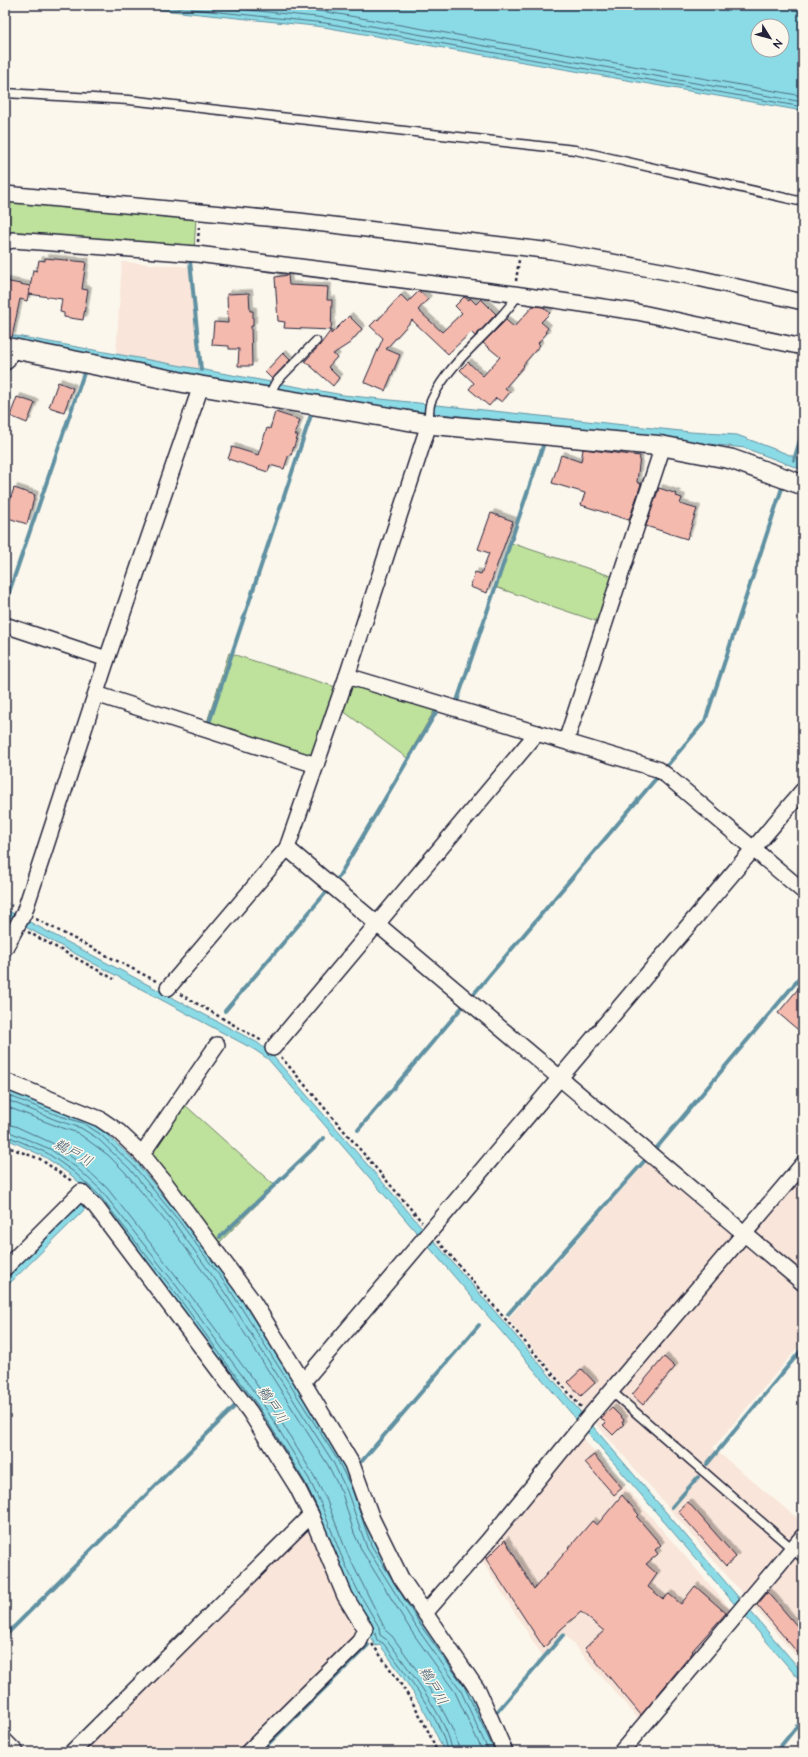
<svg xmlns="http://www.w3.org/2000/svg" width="808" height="1757" viewBox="0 0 808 1757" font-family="'Architects Daughter','Klee One',sans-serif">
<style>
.built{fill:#f9e5d9}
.green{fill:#bee19b;stroke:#70826b}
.water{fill:#8bdbe6;stroke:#6191a2;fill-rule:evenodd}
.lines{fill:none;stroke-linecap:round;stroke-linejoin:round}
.shore{stroke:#4c6c7f;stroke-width:1}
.stream{stroke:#6191a2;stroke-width:4}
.building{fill:#f5baae;stroke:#22223b;filter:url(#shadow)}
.service-casing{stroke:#22223b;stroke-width:11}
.minor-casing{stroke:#22223b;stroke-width:18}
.tertiary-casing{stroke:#22223b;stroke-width:22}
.path{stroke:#22223b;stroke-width:2.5;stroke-dasharray:3 3;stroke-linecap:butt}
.service{stroke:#fbf7ec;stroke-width:8}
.minor{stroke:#fbf7ec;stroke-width:15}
.tertiary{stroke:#fbf7ec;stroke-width:19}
.labels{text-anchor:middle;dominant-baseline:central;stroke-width:3;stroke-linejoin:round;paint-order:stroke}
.water-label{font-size:14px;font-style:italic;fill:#425a6e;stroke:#fbf7ec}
</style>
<defs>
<filter id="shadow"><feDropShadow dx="3.5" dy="-3.5" stdDeviation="0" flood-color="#0004"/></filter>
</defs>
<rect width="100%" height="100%" fill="#fbf7ec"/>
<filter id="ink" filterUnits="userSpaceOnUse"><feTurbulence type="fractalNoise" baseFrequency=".025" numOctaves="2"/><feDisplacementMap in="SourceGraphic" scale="8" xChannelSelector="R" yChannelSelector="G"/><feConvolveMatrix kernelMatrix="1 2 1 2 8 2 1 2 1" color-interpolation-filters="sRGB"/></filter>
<g filter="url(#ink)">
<!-- built -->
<g class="built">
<path d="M122,262l69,5 10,103 -85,-16z"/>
<path d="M650,1158l86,77 -151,174 -77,-90z"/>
<path d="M803,1171v103l-46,-37v-12z"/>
<path d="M742,1244h7l54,46v51l-90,107 90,75v141l-210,-244z"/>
<path d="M580,1435l155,179 -92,110 -80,-92 -20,25 -64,-101z"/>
<path d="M302,1530l9,4 44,94 -5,16 -110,108h-163z"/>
</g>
<!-- green -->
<g class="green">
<path d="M11,202l185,16 -2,33 -186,-13z"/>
<path d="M511,543l106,35 -15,45 -107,-36z"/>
<path d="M229,653l110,35 -24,70 -108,-36z"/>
<path d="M350,681l87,25 -30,52 -68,-50z"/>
<path d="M185,1105l90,81 -57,58 -67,-89z"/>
</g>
<!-- water -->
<g class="water">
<path d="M114,5h689v106l-479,-84zM758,26h24v24h-24z"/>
<path d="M5,334l338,61 347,37 47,3 66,25v10l-58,-22 -384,-43 -356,-65z"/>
<path d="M5,909l253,134 13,11 209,240 323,379v11l-535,-625 -13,-9 -250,-134z"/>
<path d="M5,1090l54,21 25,8 18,11 34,32 46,57 51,68 108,170 9,17 25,69 22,39 71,102 31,68h-55c-16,-40 -39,-73 -64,-107l-4,1 -6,-10 -115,-227 -90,-123 -69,-88 -25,-23 -26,-18 -40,-19z"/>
<path d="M81,1204l4,5 -80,79v-9z"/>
</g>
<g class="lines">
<!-- shore -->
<g class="shore">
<path d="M152,5l173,18 478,84"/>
<path d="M200,5l126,13 477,84"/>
<path d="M258,5l69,7 476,84"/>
<path d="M5,1094l52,21 26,8 17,11 33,31 46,56 51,69 107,169 15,30 19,56 50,81 43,60 31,66"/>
<path d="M5,1099l51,21 25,8 16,10 32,30 46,56 50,69 108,169 14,29 20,57 50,80 43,61 29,63"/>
<path d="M5,1106l49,19 24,8 30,22 17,17 46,56 50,68 107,169 14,28 12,40 8,18 50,81 43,60 28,60"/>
<path d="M5,1124l10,2 37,17 29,21 26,24 70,89 91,123 46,76 13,25 20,52 39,78 6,5c18,25 65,86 67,116"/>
<path d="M5,1130l45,19 27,19 23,21 72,91 91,124 46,75 12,25 20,51 17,36 21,36 1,8 7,5c18,24 64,83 65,112"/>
<path d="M5,1135l42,18 27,19 25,23 69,88 90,123 47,76 14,29"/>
<path d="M373,1627l4,13 6,3c19,25 61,79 64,109"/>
</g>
<!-- stream -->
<g class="stream">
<path d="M190,261l11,109"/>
<path d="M794,460l9,-30"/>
<path d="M5,604l79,-231"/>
<path d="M457,701l86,-255"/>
<path d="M208,726l103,-311"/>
<path d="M665,768l40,-47 77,-233"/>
<path d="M338,878l100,-169"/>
<path d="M472,996l187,-221"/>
<path d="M225,1011l104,-122"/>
<path d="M358,1130l106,-125"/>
<path d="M654,1151l149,-177"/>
<path d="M220,1237l104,-99"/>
<path d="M508,1314l139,-156"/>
<path d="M362,1461l117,-136"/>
<path d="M707,1464l96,-116"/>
<path d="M672,1507l26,-30"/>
<path d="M5,1636l230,-230"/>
<path d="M497,1712l66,-77"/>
<path d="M260,1752l108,-107"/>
<path d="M776,1752l21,-26"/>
</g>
</g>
<!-- building -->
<g class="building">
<path d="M45,258l41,4 -4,27 6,1 -5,30 -19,-3v-4l-4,-1 2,-13 -33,-5 4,-24 4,1 2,-11 6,1z"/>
<path d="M288,275l1,10 39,2 -1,13h5l-1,34 18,-18 13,13 -12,14 -17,11 4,3 -9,10 11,11 -6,8 -28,-25 15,-16 11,-15 -47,-2 1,-6 -7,-1 -3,-44z"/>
<path d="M5,281l25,5 -3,15 -7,-2 -8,38 -7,1z"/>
<path d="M419,291l9,8 -10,11 24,22 20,-19 -7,-7 9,-9 5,3 1,-2 6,6 5,-5 15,15 -21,22 -4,-4 -23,22 -36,-34 -26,29 14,6 -15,36 -21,-9 19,-44 -13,-12 7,-7 1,1 23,-25 7,7z"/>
<path d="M249,293l1,18h3v15h-2l1,40h-14l1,-17h-10v-3l-17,-1 2,-23 14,1 -1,-29z"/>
<path d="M533,306l10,1 7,6 -9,9 7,6 -3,4 2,1 -9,10 2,2 -17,20 1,1 -19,22 5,4 -8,10 -6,-4 -7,8 -20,-17 5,-6 -14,-13 8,-8 15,14 17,-19 -17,-14 23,-23 8,7z"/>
<path d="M283,353l7,7 -18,19 -7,-7z"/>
<path d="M58,382l15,6 -9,24 -15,-5z"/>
<path d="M17,397l18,6 -8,20 -17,-7z"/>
<path d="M275,412l25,8 -5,15h3l-7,20 -2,-1 -5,15 -14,-4 -2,7 -40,-13 4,-12 26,8 9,-27 3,1z"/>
<path d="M583,449l57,7 -3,26 4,2 -12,36 -48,-15 4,-12 -33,-10 9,-28 20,7z"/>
<path d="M14,488l21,7 -8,29 -22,-7v-11l2,-7 3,1z"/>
<path d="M659,488l18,6 -1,2 6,2 -2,6 17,5 -10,30 -41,-13z"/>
<path d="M491,513l22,8 -26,72 -17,-6 5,-15 6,2 8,-21 -11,-4z"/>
<path d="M803,983v51l-25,-21z"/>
<path d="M664,1357l11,10 -32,38 -11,-10z"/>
<path d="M582,1369l13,14 -14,13 -13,-14z"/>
<path d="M612,1408l12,12 -2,3 2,1 -11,11 -10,-10 3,-2 -5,-5z"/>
<path d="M594,1455l28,33 -8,7 -29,-33z"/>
<path d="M622,1495l17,20 -2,2 24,28 -6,5 3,4 -12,10 11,10 -9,13 15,12 6,-5 12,10 14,-18 31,27 -34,38 1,1 -52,63 -56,-67 19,-17 -23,-19 -20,17 -17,19 -58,-89 19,-19 29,49 58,-68 5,4z"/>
<path d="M688,1502l48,55 -10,9 -48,-55z"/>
<path d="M768,1592l35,41v26l-46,-54z"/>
</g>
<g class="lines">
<!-- service casing -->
<g class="service-casing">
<g id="service">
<path d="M5,93l124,7 446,50 228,52"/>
<path d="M268,397l8,-15 40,-41"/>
<path d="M429,424c0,-8 -1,-18 3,-25 20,-42 61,-66 86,-104"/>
<path d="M611,1391l192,167"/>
</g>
</g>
<!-- minor casing -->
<g class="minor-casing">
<g id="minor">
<path d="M5,194l294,27 253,30 137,25 114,26"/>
<path d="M5,242l8,-2 184,14 317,40 123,18 166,35"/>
<path d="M5,625l102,34"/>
<path d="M347,676l310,93 9,6 137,116"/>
<path d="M96,694l220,71"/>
<path d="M566,741l97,-295"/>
<path d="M287,848l516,435"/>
<path d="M5,948l19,-35 83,-254 94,-273"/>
<path d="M168,988l119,-140 60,-172 82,-252"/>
<path d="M273,1048l264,-315"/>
<path d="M5,1081l95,38 19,13 23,22 24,30 86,116 51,82 49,82 20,55 29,59 78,114 26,60"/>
<path d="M142,1154l75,-109"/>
<path d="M5,1268l76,-76 15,15 154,205 47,75 14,28 34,81 20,33 -6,13 -111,110"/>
<path d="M303,1382l500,-592"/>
<path d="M425,1613l63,-72 101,-124 214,-253"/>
<path d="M5,1741l11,11"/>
<path d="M72,1752l239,-237"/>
<path d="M621,1752l182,-216"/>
</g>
</g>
<!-- tertiary casing -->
<g class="tertiary-casing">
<path id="tertiary" d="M5,360l5,-12 191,38 228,38 234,22 68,13 72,26"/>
</g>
<!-- path -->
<g class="path">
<path d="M6,227l2,-21"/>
<path d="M198,242l1,-17"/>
<path d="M516,281l3,-21"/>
<path d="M5,903l7,3"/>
<path d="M36,919l122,63"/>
<path d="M28,932l86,47"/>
<path d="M180,994l82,47"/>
<path d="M281,1057l141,165"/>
<path d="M5,1146l35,13 33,23"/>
<path d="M438,1241l143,166"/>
<path d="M372,1644c25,34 50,68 65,108"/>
</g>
<!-- service -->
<use href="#service" class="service"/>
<!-- minor -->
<use href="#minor" class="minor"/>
<!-- tertiary -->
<use href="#tertiary" class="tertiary"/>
</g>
</g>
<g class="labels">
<!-- water labels -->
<g class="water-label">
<text transform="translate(73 1153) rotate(29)">鵜戸川</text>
<text transform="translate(272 1405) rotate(57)">鵜戸川</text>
<text transform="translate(433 1686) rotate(60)">鵜戸川</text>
</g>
</g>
<!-- margin -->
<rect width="808" height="1757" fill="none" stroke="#fbf7ec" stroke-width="20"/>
<rect x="10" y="10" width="788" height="1737" fill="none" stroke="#22223b" stroke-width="1.5" filter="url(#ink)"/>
<!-- north arrow -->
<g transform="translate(770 38) rotate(127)"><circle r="19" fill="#fbf7ec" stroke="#a4a2a5"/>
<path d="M0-3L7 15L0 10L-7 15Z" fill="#22223b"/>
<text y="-6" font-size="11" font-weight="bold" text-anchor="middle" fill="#22223b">N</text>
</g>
</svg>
